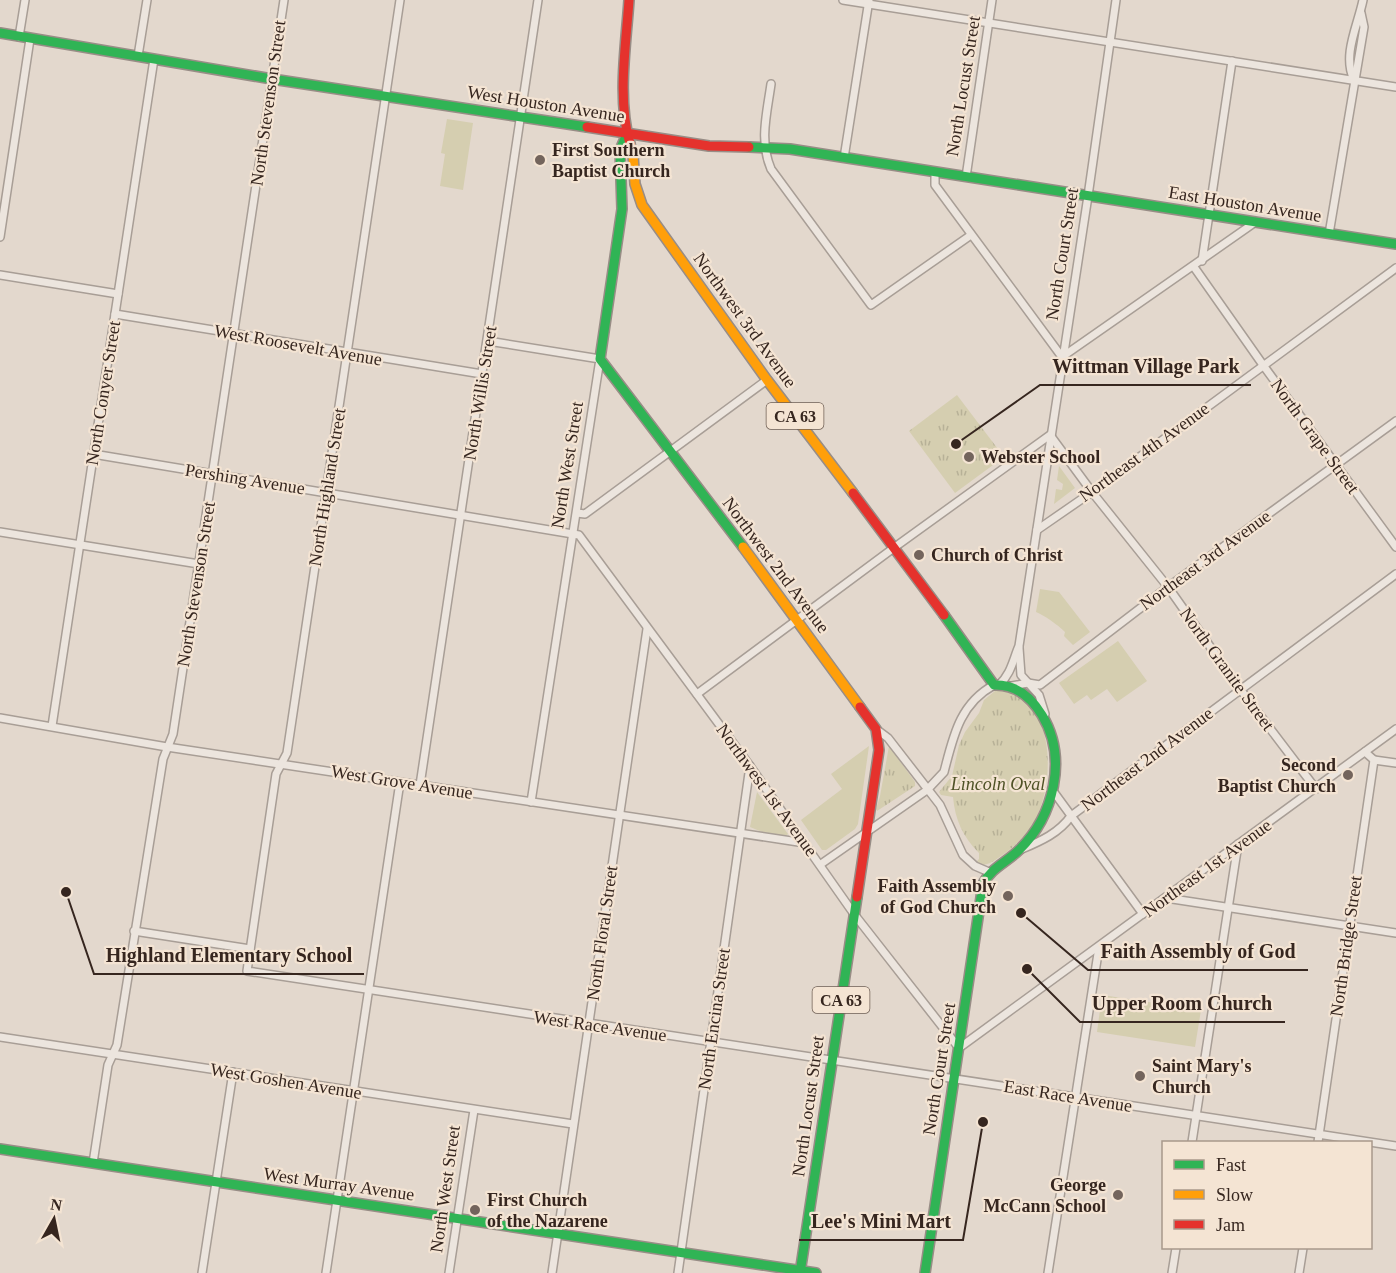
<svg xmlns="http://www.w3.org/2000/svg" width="1396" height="1273" viewBox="0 0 1396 1273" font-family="Georgia,serif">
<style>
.grass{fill:#d5ceb0}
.park{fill:url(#park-tufts)}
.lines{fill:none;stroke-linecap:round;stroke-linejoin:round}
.street-casing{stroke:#a89e96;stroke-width:10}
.fast-casing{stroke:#988d86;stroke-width:12}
.slow-casing{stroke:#988d86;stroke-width:12}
.jam-casing{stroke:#988d86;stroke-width:12}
.street{stroke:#ece5de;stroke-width:7}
.fast{stroke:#30b455;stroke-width:9}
.slow{stroke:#ff9f0a;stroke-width:9}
.jam{stroke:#e5322d;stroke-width:9}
.poi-dot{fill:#73645c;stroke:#f4e4d3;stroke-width:2}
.labels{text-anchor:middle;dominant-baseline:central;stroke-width:4.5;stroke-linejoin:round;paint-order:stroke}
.shield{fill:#f4e4d3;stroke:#6f5f55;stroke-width:1.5}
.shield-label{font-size:16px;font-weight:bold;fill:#36261f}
.street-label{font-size:18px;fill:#36261f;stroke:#f4e4d3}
.poi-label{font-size:18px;font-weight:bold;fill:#36261f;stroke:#f4e4d3;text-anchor:start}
.park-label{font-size:18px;font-style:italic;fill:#4f5226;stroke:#f4e4d3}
.leader{fill:none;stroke:#36261f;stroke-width:2}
.callout-dot{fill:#36261f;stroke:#f4e4d3;stroke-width:2}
.callout-label{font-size:20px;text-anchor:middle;font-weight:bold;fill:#36261f;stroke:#f4e4d3;stroke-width:4.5;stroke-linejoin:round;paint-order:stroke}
</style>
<defs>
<pattern id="park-tufts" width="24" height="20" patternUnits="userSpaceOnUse" patternTransform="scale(1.5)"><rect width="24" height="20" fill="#d5ceb0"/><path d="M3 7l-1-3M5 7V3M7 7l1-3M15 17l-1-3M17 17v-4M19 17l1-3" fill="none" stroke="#b7b197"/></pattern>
</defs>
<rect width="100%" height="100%" fill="#e3d8cd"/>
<!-- grass -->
<g class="grass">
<path d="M447,119l26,4 -10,67 -23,-4 5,-32 -4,-1z"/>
<path d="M1059,466l16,22 -21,16 2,-15 6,1 1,-6 -6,-4z"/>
<path d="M1040,589l19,3 31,40 -17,13 -9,-9 1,-4c-7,-7 -21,-17 -29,-20z"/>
<path d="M1118,641l29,40 -30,21 -10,-13 -16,11 -4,-5 -13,9 -15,-21z"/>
<path d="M869,746l-11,78 -3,5 -29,21h-4l-21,-30 41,-31 -11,-15z"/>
<path d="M757,792l31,42 -4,4 -12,-2 -22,-9z"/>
<path d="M1102,995l99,15 -6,37 -98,-15z"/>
</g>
<!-- park -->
<g class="park">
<path d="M957,395l47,62 -49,36 -46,-62z"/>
<path d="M1001,690c56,9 54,93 34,131 -7,12 -17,22 -28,31 -8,5 -15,12 -24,13l-7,-3 3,-3v-6c-16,-16 -24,-33 -26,-56l-12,-2 -2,-3 13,-16 7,-31 6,-13 14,-19 5,-13 11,-9z"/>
<path d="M889,746l26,36v4l-38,25 -1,-2 4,-13z"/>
</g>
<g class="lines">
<!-- street casing -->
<g class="street-casing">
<g id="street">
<path d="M400,0l-113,753 -11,21 -29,197 1149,175"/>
<path d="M843,0l553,87"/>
<path d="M19,37l6,-37"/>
<path d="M138,56l9,-56"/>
<path d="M1354,80c-12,-25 4,-55 9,-80"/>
<path d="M771,84c-4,29 -12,57 0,85l100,136 100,-70"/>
<path d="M844,158l25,-158"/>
<path d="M935,172v13l127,172 192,-134"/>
<path d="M966,177l26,-177"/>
<path d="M1329,234l35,-207 -3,-14"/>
<path d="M0,237l30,-198"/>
<path d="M1202,261l30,-200"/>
<path d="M1194,267l69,98 133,182"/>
<path d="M0,275l118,19"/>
<path d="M115,314l367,60"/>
<path d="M488,341l112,18 -69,443"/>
<path d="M93,454l486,81 171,231 104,148 105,134 437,-319"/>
<path d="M577,513l8,1 182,-134"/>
<path d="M1037,530l55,-38 304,-224"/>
<path d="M0,532l199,32"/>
<path d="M1019,648l2,27 18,20 6,19"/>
<path d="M999,685c12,-11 14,-25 20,-39l69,-450 28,-196"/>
<path d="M1012,686l16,-3 12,2 128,-98 228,-166"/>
<path d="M697,694l198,-147 155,-112 42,57 76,95 72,102 76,100"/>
<path d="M0,718l167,29 638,96"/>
<path d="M52,726l102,-667"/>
<path d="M876,729l12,9 52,67 23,50 12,11 14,6"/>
<path d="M1374,760l22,3"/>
<path d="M420,785l118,-785"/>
<path d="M1053,791l90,123"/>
<path d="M1022,849c19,-8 37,-16 49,-33l325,-242"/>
<path d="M821,864l106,-74 17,-18c9,-34 15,-68 50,-87"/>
<path d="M1166,898l230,35"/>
<path d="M134,931l116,18"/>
<path d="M0,1037l573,87"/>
<path d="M1192,1142l46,-298"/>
<path d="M1318,1142l56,-382 -9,-8"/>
<path d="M93,1163l15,-98 9,-20 46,-286 10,-25 111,-734"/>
<path d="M202,1273l31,-201"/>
<path d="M326,1273l74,-491"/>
<path d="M449,1273l25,-163"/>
<path d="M552,1273l95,-644"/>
<path d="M678,1273l72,-507"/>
<path d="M1048,1273l51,-326"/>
<path d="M1172,1273l4,-25"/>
<path d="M1299,1273l4,-25"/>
</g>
</g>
<!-- fast casing -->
<g class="fast-casing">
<g id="fast">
<path d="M0,33l272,46 315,48"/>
<path d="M627,134l-7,16 2,59 -22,150 143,188"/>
<path d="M749,147l41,2 606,95"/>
<path d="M0,1149l816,124"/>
<path d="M800,1273l57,-376"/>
<path d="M925,1273l58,-389c8,-16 24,-22 36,-34 35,-34 49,-92 23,-135 -11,-18 -26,-31 -48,-30l-50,-70"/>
</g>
</g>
<!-- slow casing -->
<g class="slow-casing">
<g id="slow">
<path d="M630,144l3,11 2,29 7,21 125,175 86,113"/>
<path d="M743,547l117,160"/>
</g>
</g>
<!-- jam casing -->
<g class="jam-casing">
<g id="jam">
<path d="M629,0c-3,46 -12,99 1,144"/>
<path d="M587,127l122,19 40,1"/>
<path d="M853,493l91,122"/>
<path d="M857,897l22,-147 -3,-21 -16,-22"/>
</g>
</g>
<!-- street -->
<use href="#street" class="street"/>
<!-- fast -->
<use href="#fast" class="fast"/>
<!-- slow -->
<use href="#slow" class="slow"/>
<!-- jam -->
<use href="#jam" class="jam"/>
</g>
<!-- markers -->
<g class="poi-dot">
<circle cx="540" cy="160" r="6"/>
<circle cx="969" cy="457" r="6"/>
<circle cx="919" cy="555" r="6"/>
<circle cx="1348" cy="775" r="6"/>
<circle cx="1008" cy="896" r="6"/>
<circle cx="1140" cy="1076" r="6"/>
<circle cx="1118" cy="1195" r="6"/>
<circle cx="475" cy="1210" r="6"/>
</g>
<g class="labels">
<!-- shield labels -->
<g class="shield">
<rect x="766.5" y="403" width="57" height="26" rx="4.5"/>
<rect x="812.5" y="987" width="57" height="26" rx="4.5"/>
</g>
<g class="shield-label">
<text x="795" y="416">CA 63</text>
<text x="841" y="1000">CA 63</text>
</g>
<!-- street labels -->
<g class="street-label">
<text transform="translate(963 86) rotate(-81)">North Locust Street</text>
<text transform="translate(268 103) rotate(-82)">North Stevenson Street</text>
<text transform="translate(546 104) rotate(9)">West Houston Avenue</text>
<text transform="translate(1245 204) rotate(9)">East Houston Avenue</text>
<text transform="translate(1062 254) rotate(-81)">North Court Street</text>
<text transform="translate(745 320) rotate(54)">Northwest 3rd Avenue</text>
<text transform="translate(298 345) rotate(10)">West Roosevelt Avenue</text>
<text transform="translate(103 393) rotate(-81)">North Conyer Street</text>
<text transform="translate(480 393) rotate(-81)">North Willis Street</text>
<text transform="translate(1315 436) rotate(54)">North Grape Street</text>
<text transform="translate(1144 452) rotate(-36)">Northeast 4th Avenue</text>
<text transform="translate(567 465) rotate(-81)">North West Street</text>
<text transform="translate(245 479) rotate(9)">Pershing Avenue</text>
<text transform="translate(327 487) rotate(-81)">North Highland Street</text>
<text transform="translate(1205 560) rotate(-36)">Northeast 3rd Avenue</text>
<text transform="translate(776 565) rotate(53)">Northwest 2nd Avenue</text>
<text transform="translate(196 584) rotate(-81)">North Stevenson Street</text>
<text transform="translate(1227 669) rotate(54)">North Granite Street</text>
<text transform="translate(1147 759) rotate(-37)">Northeast 2nd Avenue</text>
<text transform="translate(402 782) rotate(9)">West Grove Avenue</text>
<text transform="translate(767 790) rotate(54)">Northwest 1st Avenue</text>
<text transform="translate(1207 868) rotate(-36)">Northeast 1st Avenue</text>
<text transform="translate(602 933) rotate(-82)">North Floral Street</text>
<text transform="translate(1346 946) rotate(-82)">North Bridge Street</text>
<text transform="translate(714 1019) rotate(-82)">North Encina Street</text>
<text transform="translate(600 1026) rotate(8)">West Race Avenue</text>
<text transform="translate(939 1069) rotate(-81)">North Court Street</text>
<text transform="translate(286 1081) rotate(9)">West Goshen Avenue</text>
<text transform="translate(1068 1096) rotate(9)">East Race Avenue</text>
<text transform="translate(808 1106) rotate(-82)">North Locust Street</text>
<text transform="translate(339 1184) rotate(8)">West Murray Avenue</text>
<text transform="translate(445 1189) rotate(-82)">North West Street</text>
</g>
<!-- poi labels -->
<g class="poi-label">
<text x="552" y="150">First Southern<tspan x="552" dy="21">Baptist Church</tspan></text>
<text x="981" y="457">Webster School</text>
<text x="931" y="555">Church of Christ</text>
<text x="1336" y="765" text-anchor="end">Second<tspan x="1336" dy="21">Baptist Church</tspan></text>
<text x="996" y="886" text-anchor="end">Faith Assembly<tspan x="996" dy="21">of God Church</tspan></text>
<text x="1152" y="1066">Saint Mary's<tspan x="1152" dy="21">Church</tspan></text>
<text x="1106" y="1185" text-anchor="end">George<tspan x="1106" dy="21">McCann School</tspan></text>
<text x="487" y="1200">First Church<tspan x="487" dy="21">of the Nazarene</tspan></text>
</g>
<!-- park labels -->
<g class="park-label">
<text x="998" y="784">Lincoln Oval</text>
</g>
</g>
<!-- callouts -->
<path class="leader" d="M956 444L1040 385H1251M1021 913L1088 970H1308M66 892L94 974H364M1027 969L1080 1022H1285M983 1122L963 1240H799"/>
<g class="callout-dot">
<circle cx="956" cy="444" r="6"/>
<circle cx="1021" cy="913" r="6"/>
<circle cx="66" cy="892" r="6"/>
<circle cx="1027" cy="969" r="6"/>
<circle cx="983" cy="1122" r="6"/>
</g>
<g class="callout-label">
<text x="1146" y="373">Wittman Village Park</text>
<text x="1198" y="958">Faith Assembly of God</text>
<text x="229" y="962">Highland Elementary School</text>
<text x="1182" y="1010">Upper Room Church</text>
<text x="881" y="1228">Lee's Mini Mart</text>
</g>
<!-- legend -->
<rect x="1162" y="1141" width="210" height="108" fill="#f4e4d3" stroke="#a8988b" stroke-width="1.5"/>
<rect x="1174" y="1160" width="30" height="9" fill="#30b455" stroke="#a8988b" stroke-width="1.5"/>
<text x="1216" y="1171" font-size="18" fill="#36261f">Fast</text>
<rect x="1174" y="1190" width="30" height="9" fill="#ff9f0a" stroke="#a8988b" stroke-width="1.5"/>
<text x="1216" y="1201" font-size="18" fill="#36261f">Slow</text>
<rect x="1174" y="1220" width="30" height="9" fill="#e5322d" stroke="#a8988b" stroke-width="1.5"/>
<text x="1216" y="1231" font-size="18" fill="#36261f">Jam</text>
<!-- north arrow -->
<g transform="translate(54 1219) rotate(9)" stroke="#f4e4d3" stroke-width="4.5" paint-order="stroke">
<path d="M0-4.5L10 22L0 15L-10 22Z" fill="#36261f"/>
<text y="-9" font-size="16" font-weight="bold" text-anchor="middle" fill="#36261f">N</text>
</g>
</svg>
